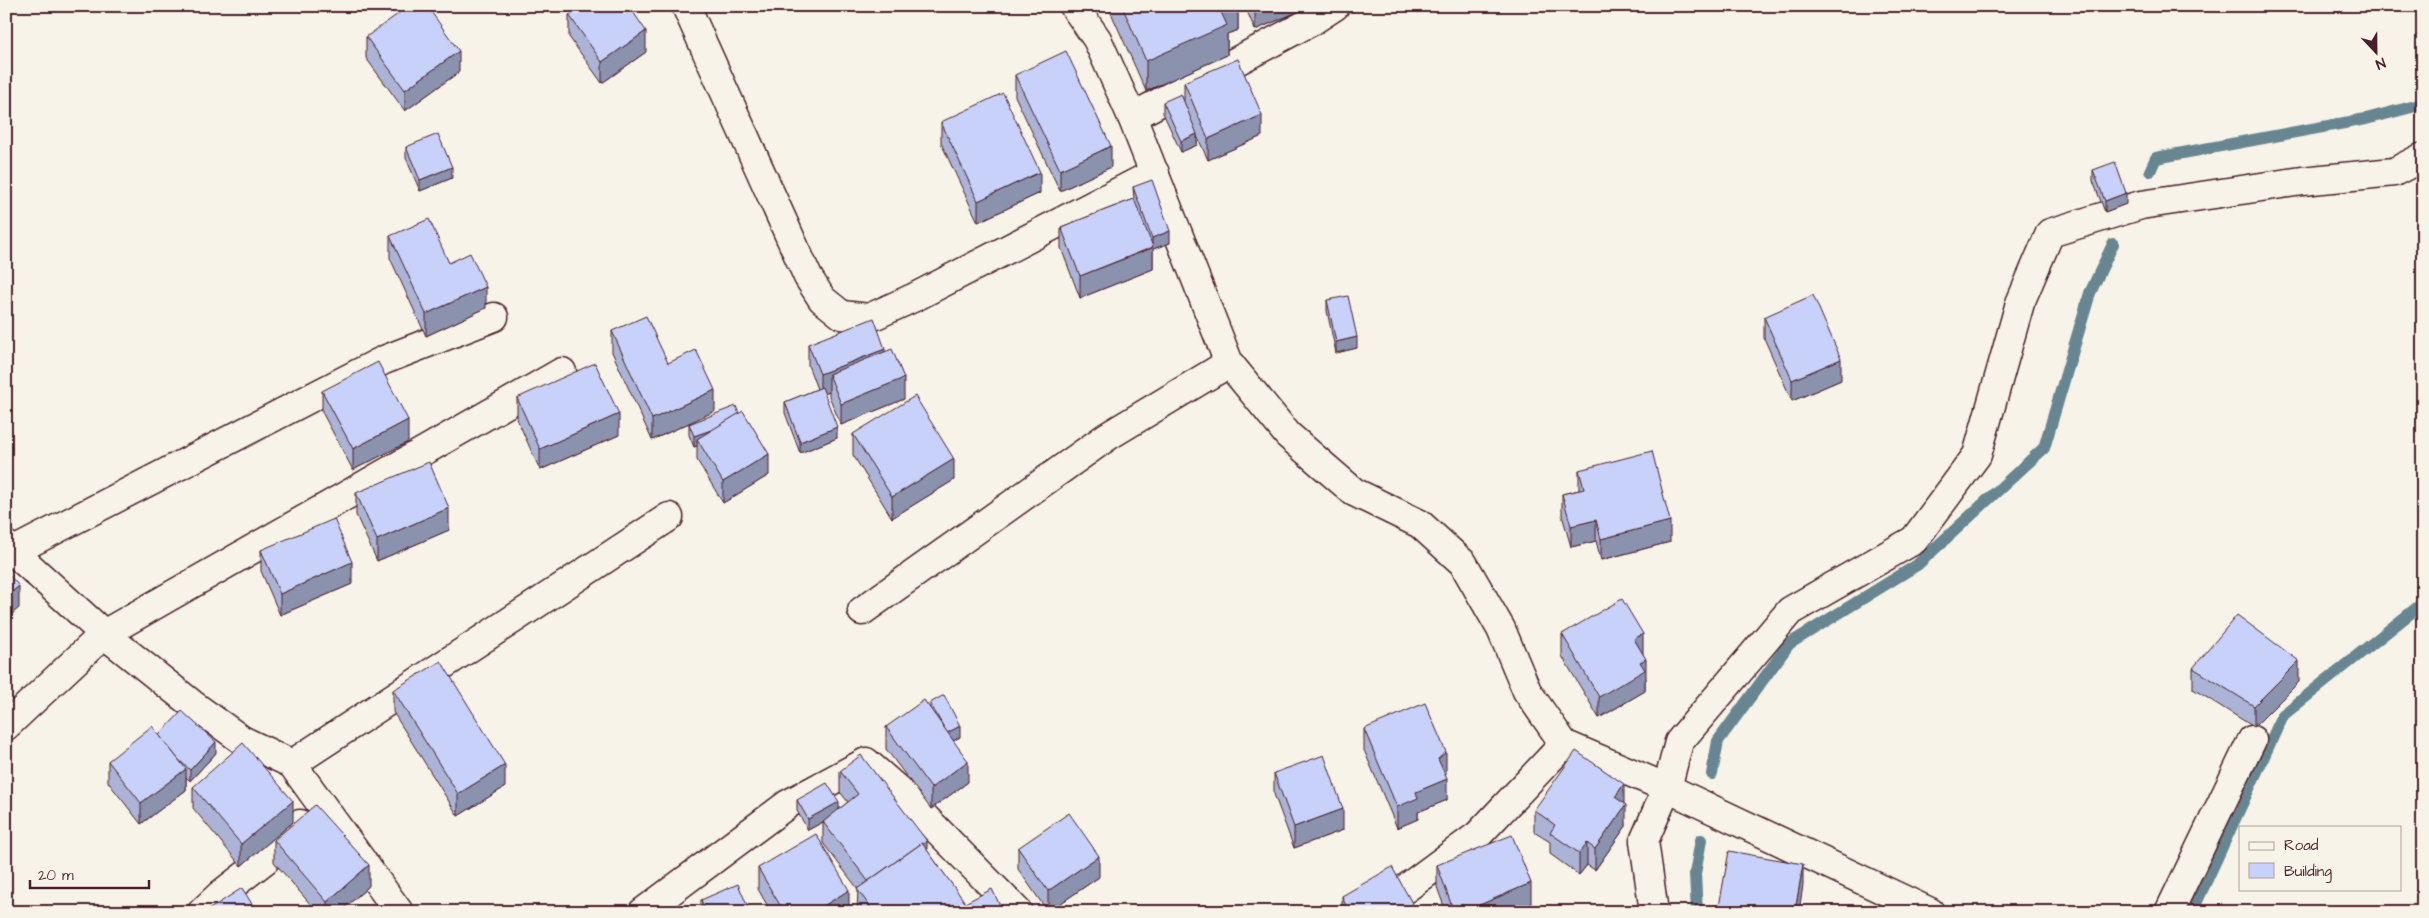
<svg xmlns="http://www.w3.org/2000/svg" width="2429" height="918" viewBox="0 0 2429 918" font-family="'Architects Daughter',sans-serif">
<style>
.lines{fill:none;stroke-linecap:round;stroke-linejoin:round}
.stream{stroke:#678691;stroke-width:12}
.minor-casing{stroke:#4a1f2b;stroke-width:31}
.minor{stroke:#f7f3e8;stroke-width:28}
.wall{fill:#abb4d6;stroke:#4a1f2b}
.shaded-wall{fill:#8b92ae;stroke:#4a1f2b}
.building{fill:#c7d1f9;stroke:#4a1f2b}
</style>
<rect width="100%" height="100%" fill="#f7f3e8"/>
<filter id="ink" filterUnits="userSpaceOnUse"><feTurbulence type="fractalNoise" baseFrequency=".02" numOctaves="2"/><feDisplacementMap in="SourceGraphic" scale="10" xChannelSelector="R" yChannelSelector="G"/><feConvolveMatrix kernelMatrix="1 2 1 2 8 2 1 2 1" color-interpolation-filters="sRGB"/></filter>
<g filter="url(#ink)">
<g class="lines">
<!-- stream -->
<g class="stream">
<path d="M2150,171l6,-13 210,-39 57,-15"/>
<path d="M1712,774l6,-33 71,-97 128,-79 127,-117 46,-155 23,-49"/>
<path d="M1697,912l-2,-38 6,-34"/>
<path d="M2192,912l91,-197 140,-112"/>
</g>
<!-- minor casing -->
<g class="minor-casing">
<g id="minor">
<path d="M686,6l122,271 14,22 20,16 27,3 46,-21 240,-124"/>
<path d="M1074,6l23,33 35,78 97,246 59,72 66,57 66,32 43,39 38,66 26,62 37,53 103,44 263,124"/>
<path d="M1132,117l180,-96 23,-15"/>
<path d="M6,545l98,89 88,70 50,36 50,24 107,148"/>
<path d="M14,551l370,-191 110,-43"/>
<path d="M862,611l246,-175 121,-73"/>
<path d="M6,726l98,-92 458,-262"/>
<path d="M292,764l377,-247"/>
<path d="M1405,889l73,-54 86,-91"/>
<path d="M202,912l19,-18 44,-34 35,-36"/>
<path d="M643,912l145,-108 78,-42 32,28 120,122"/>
<path d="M1654,912l-10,-71 23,-53 12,-46 111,-131 124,-71 63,-85 43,-152 30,-70 91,-28 161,-24 92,-9 29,-15"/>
<path d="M2169,912l83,-172"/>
</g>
</g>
<!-- minor -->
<use href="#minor" class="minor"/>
</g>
<!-- wall -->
<g class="wall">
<path d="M1108,6h130v24l-11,4v21l-81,36z"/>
<path d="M1245,6h64v1l-54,23z"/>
<path d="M569,15l77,37 -44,31 -33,-46z"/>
<path d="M366,37l93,35 -54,39 -39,-53z"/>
<path d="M1015,75l96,92 -51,24 -45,-95z"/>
<path d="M1184,82l78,54 -54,24 -11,-24v9l-16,7 -18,-39v-11l21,-1z"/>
<path d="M941,122l99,71 -62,29 -37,-79z"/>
<path d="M406,147l46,31 -32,13 -14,-33z"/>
<path d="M2093,170l33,34 -21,8 -12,-31z"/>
<path d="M1133,187l37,56 -17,6v20l-73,29 -19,-50v-21l73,-28z"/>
<path d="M390,236l96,72 -60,28 -36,-78z"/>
<path d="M1327,300l30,48 -21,5 -9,-42z"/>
<path d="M1764,317l77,63 -49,21 -28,-63z"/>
<path d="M612,331l56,32 47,48 -63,29 -40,-88z"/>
<path d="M808,344l77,8 19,47 -63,26 -12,-29v-4l-5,2 13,44 -37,15 -15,-40v-11l32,-13 -9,-24z"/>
<path d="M322,391l86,51 -55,28 -31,-58z"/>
<path d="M517,398l102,37 -79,35 -23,-51z"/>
<path d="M739,414l30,61 -46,28 -26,-43v-14l-3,1 -5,-12v-11z"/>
<path d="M853,434l101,46 -62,38 -39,-63z"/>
<path d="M1579,470l91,72 -69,18 -5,-19 -25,6 -9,-32v-21l17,-4z"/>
<path d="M356,493l93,37 -72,31 -21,-46z"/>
<path d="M261,550l91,34 -72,31 -19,-44z"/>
<path d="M1562,634l81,20 3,26 -1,1v10l-46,27 -37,-62z"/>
<path d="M2193,668l106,14 -45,45 -61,-38z"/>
<path d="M393,690l112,97 -47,29 -65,-104z"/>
<path d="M930,703l30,34 -7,4 15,41 -37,27 -45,-60v-22l44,-18z"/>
<path d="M1364,729l82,45 -1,1 2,25 -29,12v7l-21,9 -33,-78z"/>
<path d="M159,735l57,18 -26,28 -4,-4v13l-45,34 -33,-42v-21z"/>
<path d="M840,771l87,79 38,53 38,9h-146l1,-23 -35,-46v-21l-15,8 -11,-19v-11l42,9 9,-7 -8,-10z"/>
<path d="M1274,773l69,57 -49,18 -20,-54z"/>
<path d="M193,787l100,35 -52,44 -48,-58z"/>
<path d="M1624,803l2,23 -31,44 -8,-5 -8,10 -29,-21v-12l-16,-10v-22z"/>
<path d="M274,840l95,46 -29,26h-23l-43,-50z"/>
<path d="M1018,848l81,29 -51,35 -30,-43z"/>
<path d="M1437,865l94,39 -18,8h-67l-9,-25z"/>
<path d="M758,868l91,43 -78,1 -13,-23z"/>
<path d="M1342,896l75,16h-75z"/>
<path d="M701,900l49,12h-49z"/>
</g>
<!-- shaded-wall -->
<g class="shaded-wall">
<path d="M1223,6h15v24l-11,4v21l-81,36v-30l73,-53z"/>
<path d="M1262,6h47v1l-54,23v-21z"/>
<path d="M646,31v21l-44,31v-21z"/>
<path d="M459,51v21l-54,39v-21z"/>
<path d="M1262,115v21l-54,24v-21z"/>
<path d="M1197,134v11l-16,7v-11z"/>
<path d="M1111,146v21l-51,24v-21z"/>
<path d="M452,167v11l-32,13v-11z"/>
<path d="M1040,172v21l-62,29v-21z"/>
<path d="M2126,193v11l-21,8v-11z"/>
<path d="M1170,231v12l-17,6v20l-73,29v-22l72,-28v-10z"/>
<path d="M486,287v21l-60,28v-22z"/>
<path d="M1357,337v11l-21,5v-11z"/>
<path d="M885,349v22l-56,3v18l-9,4v-22z"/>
<path d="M1841,359v21l-49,21v-21z"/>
<path d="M904,378v21l-63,26v-21z"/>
<path d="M715,390v21l-63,29v-21z"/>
<path d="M619,414v21l-79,35v-21z"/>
<path d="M741,419l-44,20v7l-3,1v-11z"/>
<path d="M408,420v22l-55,28v-21z"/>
<path d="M837,427v11l-37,15v-11z"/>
<path d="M769,454v21l-46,28v-21z"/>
<path d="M954,459v21l-62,38v-21z"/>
<path d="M449,508v22l-72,31v-21z"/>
<path d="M1596,520v21l-25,6v-21z"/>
<path d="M1670,521v21l-69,18v-21z"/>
<path d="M352,562v22l-72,31v-21z"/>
<path d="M19,586v22l-13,11v-22z"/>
<path d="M1643,634v21l-9,-16z"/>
<path d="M1646,659v21l-1,1v10l-46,27v-21l41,-35z"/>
<path d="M2299,661v21l-45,45v-21z"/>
<path d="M960,726v11l-13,7v-11z"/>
<path d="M216,742v11l-26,28v-11z"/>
<path d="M1446,752v22l-8,6v-21z"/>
<path d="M968,761v21l-37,27v-21z"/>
<path d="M505,765v22l-47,29v-22z"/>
<path d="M186,769v21l-45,34v-21z"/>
<path d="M1447,779v21l-29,12v7l-21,9v-21l19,-15z"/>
<path d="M1624,784v21l-9,-8z"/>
<path d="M293,801v21l-52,44v-22z"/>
<path d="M839,802v11l-31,17v-11z"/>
<path d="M1626,805v21l-31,44v-21z"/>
<path d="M1343,809v21l-49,18v-21z"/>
<path d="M927,841v21l-56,23z"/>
<path d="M1587,843v22l-8,10v-22z"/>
<path d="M1099,856v21l-51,35v-21z"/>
<path d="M1803,864v21l-4,27h-4z"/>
<path d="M369,865v21l-29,26h-13v-10z"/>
<path d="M1531,883v21l-18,8h-50z"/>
<path d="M849,890v21l-35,1z"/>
</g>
<!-- building -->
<g class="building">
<path d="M409,6h18l32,45 -54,39 -39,-53z"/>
<path d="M582,6h47l17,25 -44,31 -33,-47z"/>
<path d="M1122,6h101l-4,2 8,17 -81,36z"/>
<path d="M1254,6h8l-7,3z"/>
<path d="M1066,51l45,95 -51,24 -45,-95z"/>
<path d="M1238,59l24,56 -54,24 -24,-57z"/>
<path d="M1003,93l37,79 -62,29 -37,-79z"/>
<path d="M1181,94l16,40 -16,7 -18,-39z"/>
<path d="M438,134l14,33 -32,13 -14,-33z"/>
<path d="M2115,162l11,31 -21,8 -12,-31z"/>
<path d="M1152,180l18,51 -18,7 -19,-51z"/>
<path d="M1134,199l19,48 -73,29 -19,-49z"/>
<path d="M429,219l20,44 21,-10 16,34 -60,27 -36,-78z"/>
<path d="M1813,295l28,64 -49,21 -28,-63z"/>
<path d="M1348,296l9,41 -21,5 -9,-42z"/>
<path d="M646,316l22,47 28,-13 19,40 -63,29 -40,-88z"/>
<path d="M874,318l11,31 -65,25 -12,-30z"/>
<path d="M892,349l12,29 -63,26 -12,-30z"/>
<path d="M378,362l30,58 -55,29 -31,-58z"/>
<path d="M595,363l24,51 -79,35 -23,-51z"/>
<path d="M822,387l15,40 -37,15 -15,-40z"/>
<path d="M915,396l39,63 -62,38 -39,-63z"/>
<path d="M736,406l3,8 -25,15 -20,7 -5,-12z"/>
<path d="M743,411l26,43 -46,28 -26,-43z"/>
<path d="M1652,451l18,70 -69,18 -5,-19 -25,6 -9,-32 22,-5 -5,-19z"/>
<path d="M429,462l20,46 -72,32 -21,-47z"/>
<path d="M334,519l18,43 -72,32 -19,-44z"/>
<path d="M6,572l13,14 -13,11z"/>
<path d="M1622,599l21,35 -9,5 12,20 -6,3 5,8 -46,27 -37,-63z"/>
<path d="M2237,615l62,46 -45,45 -61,-38z"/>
<path d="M441,661l64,104 -47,29 -65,-104z"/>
<path d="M944,695l16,31 -13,7 -17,-30z"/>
<path d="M924,700l44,61 -37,27 -45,-61z"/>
<path d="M1425,703l21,49 -8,7 9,20 -31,13 2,6 -21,9 -33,-78z"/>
<path d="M182,711l34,31 -26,28 -12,-11 -19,-24z"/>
<path d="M152,726l34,43 -45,34 -33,-42z"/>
<path d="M243,743l50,58 -52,43 -48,-57z"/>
<path d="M1576,751l48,33 -9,13 11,8 -31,44 -8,-6 -8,10 -29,-20 5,-8 -21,-15z"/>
<path d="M861,755l66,86 -4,3 -1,-1 -54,38 -45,-59 35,-28 -18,-23z"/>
<path d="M1324,755l19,54 -49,18 -20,-54z"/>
<path d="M827,783l12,19 -31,17 -11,-19z"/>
<path d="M315,805l54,60 -42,37 -53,-62z"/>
<path d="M1069,813l30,43 -51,35 -30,-43z"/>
<path d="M816,834l33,56 -35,22h-30l-26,-44z"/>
<path d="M1512,835l19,48 -68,29h-9l-17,-47z"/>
<path d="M922,843l50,69h-98l-17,-23z"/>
<path d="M1729,851l74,13 -8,48h-77z"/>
<path d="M1392,867l25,45h-69l-6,-16z"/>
<path d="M738,884l12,28h-44l-5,-12z"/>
<path d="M242,888l15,24h-52z"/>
<path d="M992,889l11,23h-31l-7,-9z"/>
</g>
</g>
<!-- margin -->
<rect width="2429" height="918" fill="none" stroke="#f7f3e8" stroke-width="25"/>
<rect x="12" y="12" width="2404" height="893" fill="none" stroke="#4a1f2b" stroke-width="2" filter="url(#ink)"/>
<!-- legend -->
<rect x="2239" y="826" width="162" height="65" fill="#f7f3e8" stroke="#b29e9c"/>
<rect x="2249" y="842" width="25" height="8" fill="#f7f3e8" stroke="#b29e9c"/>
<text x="2284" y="850" font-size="15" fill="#4a1f2b">Road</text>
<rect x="2249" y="863" width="25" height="15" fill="#c7d1f9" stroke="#b29e9c"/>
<text x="2284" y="876" font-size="15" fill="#4a1f2b">Building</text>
<!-- north arrow -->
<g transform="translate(2376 52) rotate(158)" stroke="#f7f3e8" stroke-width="4" paint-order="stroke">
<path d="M0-4L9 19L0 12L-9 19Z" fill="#4a1f2b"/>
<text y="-8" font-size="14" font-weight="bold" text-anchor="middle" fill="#4a1f2b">N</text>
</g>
<!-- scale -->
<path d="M30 880v8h119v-8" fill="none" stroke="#4a1f2b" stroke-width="2.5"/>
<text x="38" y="880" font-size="15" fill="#4a1f2b" stroke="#f7f3e8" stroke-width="4" paint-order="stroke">20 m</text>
</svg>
